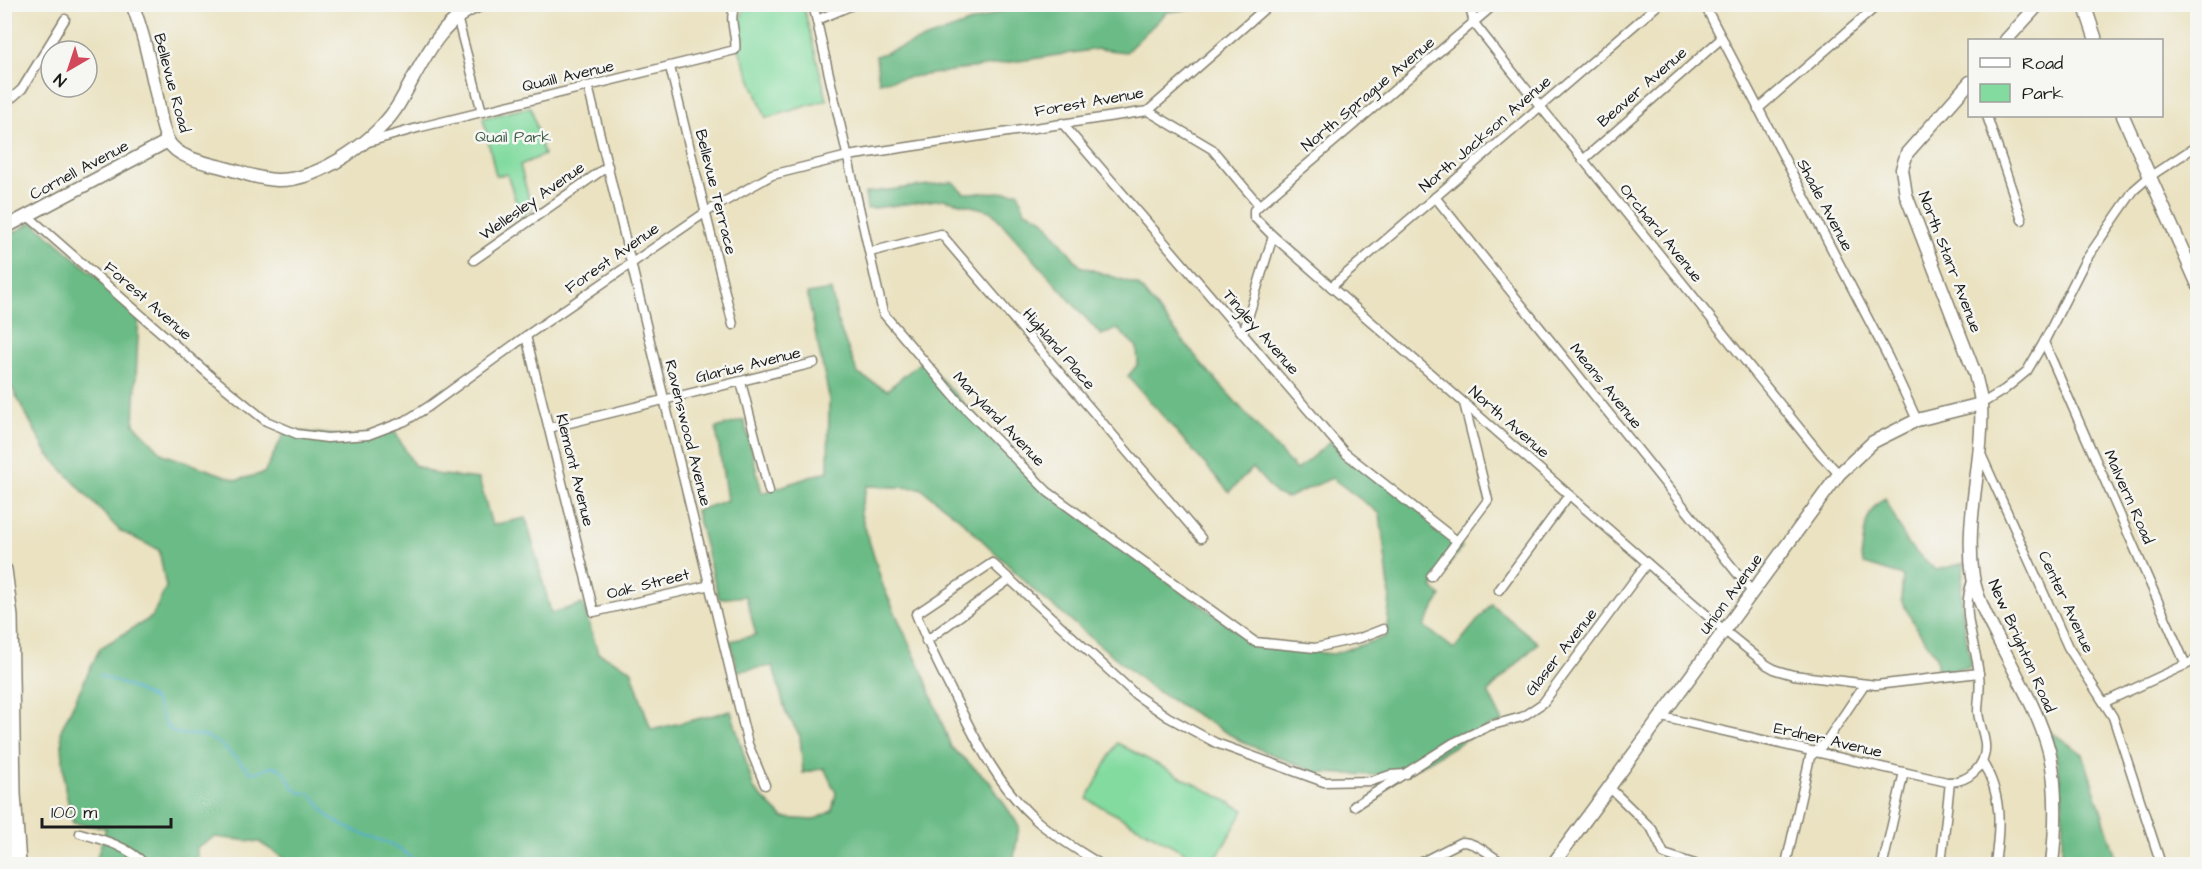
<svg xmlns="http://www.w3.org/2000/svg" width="2202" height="869" viewBox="0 0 2202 869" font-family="'Architects Daughter',sans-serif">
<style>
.green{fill:#83dba0;stroke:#507c5e;stroke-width:1.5}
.forest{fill:#6abb86;stroke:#436c51;stroke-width:1.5}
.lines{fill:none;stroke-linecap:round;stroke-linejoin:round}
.stream{stroke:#55aed2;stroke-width:2}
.street-casing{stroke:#837f6e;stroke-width:11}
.secondary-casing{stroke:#837f6e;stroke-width:15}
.highway-casing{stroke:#837f6e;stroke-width:18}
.street{stroke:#fff;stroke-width:8}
.secondary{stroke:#fff;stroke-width:12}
.highway{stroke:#fff;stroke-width:15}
.labels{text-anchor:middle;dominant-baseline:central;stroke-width:5;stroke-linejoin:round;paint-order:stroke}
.street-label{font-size:16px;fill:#1c1c1c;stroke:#f6f6f2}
.park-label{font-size:16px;fill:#405f4a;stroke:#f6f6f2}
</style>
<rect width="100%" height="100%" fill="#f6f6f2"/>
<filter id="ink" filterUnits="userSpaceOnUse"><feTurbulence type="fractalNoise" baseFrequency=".0167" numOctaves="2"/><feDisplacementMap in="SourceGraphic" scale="12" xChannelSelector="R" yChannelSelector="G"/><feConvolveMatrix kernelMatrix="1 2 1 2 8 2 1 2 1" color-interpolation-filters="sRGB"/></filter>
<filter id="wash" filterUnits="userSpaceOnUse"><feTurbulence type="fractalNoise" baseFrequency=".008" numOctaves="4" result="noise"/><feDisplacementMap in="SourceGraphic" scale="24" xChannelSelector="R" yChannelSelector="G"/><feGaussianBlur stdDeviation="1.35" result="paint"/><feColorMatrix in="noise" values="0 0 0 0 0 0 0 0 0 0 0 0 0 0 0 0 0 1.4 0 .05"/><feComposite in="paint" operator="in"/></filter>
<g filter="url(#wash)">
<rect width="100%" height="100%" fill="#eae2c1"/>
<!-- green -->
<g class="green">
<path d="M747,5h56l24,95 -61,18 -30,-76c6,-14 1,-23 11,-37z"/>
<path d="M531,107l13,48 -24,10 12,45 -11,7 -14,-43 -11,2 -13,-58z"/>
<path d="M1117,743l127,67 -31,54h-7l-119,-65z"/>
</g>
<!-- forest -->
<g class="forest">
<path d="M1022,4h179v1l-4,3 -30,4 -41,40 -28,-3 -219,33 -3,-26z"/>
<path d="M953,182l11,11 54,-1 7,19 17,7 38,48 58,19 63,78 95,107 38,-31 123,102 5,6 -30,41 9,8 -17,30 30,23 37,-45 47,39 -50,49 15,30 -14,4 -83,48 -29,1 -59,-2 -74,-30 -91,-54 -116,-96 -77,-74 -40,-31 -53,-2 -7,25 23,75 42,92 26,69 38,34 30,45 -6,38h-720l-34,-22 -44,-5 -18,10v17h-102l11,-36 -33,-5 -8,-34 -4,-59 39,-82 52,-31 14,-30 -7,-37 -39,-19 -73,-78 -42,-78 -1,-137 29,-16 106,91 -5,111 29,30 74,26 27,-7 22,-43 67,7 39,-10 22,38 21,9 44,5 13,46 34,-7 25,95 32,-9 15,49 33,16 20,61 80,-19 23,78 29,29 30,2 19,-9 4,-18 -12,-25 -21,5 -3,-37 -14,-23 -13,-47 -35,5 -8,-30 26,-6 -10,-39 -27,3 -23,-88 31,-11 -11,-72 28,-8 18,73 66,-22 1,-75 -22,-102 24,-4 8,36 19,48 29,16 36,-30 125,132 209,154 76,8 53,-17 4,-41 -10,-82 -48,-36 -45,20 -11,-4 -23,-26 -24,24 -101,-116 10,-12 -1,-17 -20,-18 -16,6 -110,-124 -47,-12 -77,10 -2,-16z"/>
<path d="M1885,498l23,47 28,25 29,-7c-9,35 0,64 6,99l-1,5 -32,5 -2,-16 -20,-29 -15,-27 2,-24 -39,-12 -3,-7c5,-25 1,-44 24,-59z"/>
<path d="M2050,731l33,23 35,110h-38l-1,-2 -18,-1c4,-47 2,-84 -11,-130z"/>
</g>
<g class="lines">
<!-- stream -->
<path class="stream" d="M99,675l29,11 27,14 9,23 8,8 6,3 28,2 14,8 32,29c9,-1 17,-8 24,-6 16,5 12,29 33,26 10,7 12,18 21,24 26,21 66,20 87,47"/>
</g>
</g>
<g filter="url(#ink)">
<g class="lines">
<!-- street casing -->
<g class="street-casing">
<g id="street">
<path d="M813,4l70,309 75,88 90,91 207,150 60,6 45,-10 23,-9"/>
<path d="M1469,4l5,19 33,42 314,390 18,19"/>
<path d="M1704,4l184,353 29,63"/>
<path d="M457,17l25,95"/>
<path d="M817,20l38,-16"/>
<path d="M670,67l63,258"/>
<path d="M588,86l160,658 17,41"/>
<path d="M4,101l9,-4 9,-8 43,-70"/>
<path d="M1758,109l121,-105"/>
<path d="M1148,111l64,38 47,56"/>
<path d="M1987,116l35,104"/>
<path d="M1062,123l283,330 112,88"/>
<path d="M365,143l56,-16 314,-77c3,-14 -9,-33 2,-46"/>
<path d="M1583,160l139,-122"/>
<path d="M1435,197l318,396"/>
<path d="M28,216l185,162 53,43 31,13 30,4 41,-3 37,-14 23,-14 98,-71 180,-124 66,-37 76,-19 300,-45 122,-107"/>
<path d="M1273,236l452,395 42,34 9,5 17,5 83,10 103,-12"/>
<path d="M870,252l71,-18 260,304"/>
<path d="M474,260l134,-94"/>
<path d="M1331,287l328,-283"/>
<path d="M1243,334l30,-98 -19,-19v-7l241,-206"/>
<path d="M526,336l68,276 116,-27"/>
<path d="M2044,342l142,323"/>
<path d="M741,382l28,109"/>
<path d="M1981,404l23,-14 23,-19 17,-29 41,-81 49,-71 15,-13 49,-32"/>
<path d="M549,428l265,-65"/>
<path d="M1980,452l88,195 45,70 48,147"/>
<path d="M1431,576l57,-76 -24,-97"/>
<path d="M1499,590l70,-95"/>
<path d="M926,641l84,-62"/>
<path d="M2105,702l93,-43"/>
<path d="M1662,717l285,65c21,1 40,-16 38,-38 -1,-11 -6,-21 -7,-32 0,-12 3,-24 1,-37 -3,-32 -20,-64 -6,-96"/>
<path d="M1982,762c21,32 18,66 13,102"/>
<path d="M1610,788l42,41 12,25 31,10"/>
<path d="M1354,806l99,-63 36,-17 33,-9 21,-14 104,-140"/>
<path d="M80,833c24,7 47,13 65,31"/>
<path d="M1100,864c-22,-14 -44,-26 -64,-44 -37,-33 -60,-79 -81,-122 -14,-28 -28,-55 -39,-84l76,-51 144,132 32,22 48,26 108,39 48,-1 18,-6 16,-1"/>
<path d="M1418,864l43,-22c16,0 30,14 43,22"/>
<path d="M1786,864l24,-107 15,-14 39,-58"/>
<path d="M1883,864l21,-92"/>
<path d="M1941,864l9,-82"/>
</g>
</g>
<!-- secondary casing -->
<g class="secondary-casing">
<g id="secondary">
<path d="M132,4c12,30 18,61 25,93 3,14 4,31 11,44 11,19 41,22 61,28 15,4 32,11 48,11 43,1 103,-42 123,-78 21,-36 39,-84 83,-98"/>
<path d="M2084,4l12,36"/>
<path d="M2006,40l33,-36"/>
<path d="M1970,82l-63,71 -5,16 4,26 69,179c2,10 6,21 6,31 3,58 -17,113 -8,172 4,26 24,59 36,83 15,29 32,60 40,91 9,37 7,77 3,113"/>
<path d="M2123,116l75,169"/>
<path d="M4,228l164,-87"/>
<path d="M1553,864l286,-390 34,-32 44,-22 64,-16"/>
</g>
</g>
<!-- highway casing -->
<g class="highway-casing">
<path id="highway" d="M4,570l6,47 3,177 5,70"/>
</g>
<!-- street -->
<use href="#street" class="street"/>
<!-- secondary -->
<use href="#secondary" class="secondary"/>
<!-- highway -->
<use href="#highway" class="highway"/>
</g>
</g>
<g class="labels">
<!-- street labels -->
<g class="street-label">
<text transform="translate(568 76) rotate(-13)">Quaill Avenue</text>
<text transform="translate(172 83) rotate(75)">Bellevue Road</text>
<text transform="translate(1642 87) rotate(-41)">Beaver Avenue</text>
<text transform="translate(1368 94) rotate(-40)">North Sprague Avenue</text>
<text transform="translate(1089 102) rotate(-10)">Forest Avenue</text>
<text transform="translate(1485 134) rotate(-41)">North Jackson Avenue</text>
<text transform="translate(79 170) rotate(-28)">Cornell Avenue</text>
<text transform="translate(716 192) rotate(76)">Bellevue Terrace</text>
<text transform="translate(532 201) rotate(-35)">Wellesley Avenue</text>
<text transform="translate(1825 205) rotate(62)">Shade Avenue</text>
<text transform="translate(1661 233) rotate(51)">Orchard Avenue</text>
<text transform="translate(612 258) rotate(-35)">Forest Avenue</text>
<text transform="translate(1950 262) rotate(69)">North Starr Avenue</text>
<text transform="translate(148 301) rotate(41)">Forest Avenue</text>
<text transform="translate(1261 332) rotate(49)">Tingley Avenue</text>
<text transform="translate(1059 349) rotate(49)">Highland Place</text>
<text transform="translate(748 365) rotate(-14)">Glarius Avenue</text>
<text transform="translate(1606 386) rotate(51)">Means Avenue</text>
<text transform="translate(999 419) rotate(46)">Maryland Avenue</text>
<text transform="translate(1509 422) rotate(41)">North Avenue</text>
<text transform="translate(688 433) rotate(76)">Ravenswood Avenue</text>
<text transform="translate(575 470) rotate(76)">Klemont Avenue</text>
<text transform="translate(2129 497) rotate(66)">Malvern Road</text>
<text transform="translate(648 584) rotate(-14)">Oak Street</text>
<text transform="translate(1731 594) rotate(-54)">Union Avenue</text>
<text transform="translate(2066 602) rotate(65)">Center Avenue</text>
<text transform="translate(2022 646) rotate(66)">New Brighton Road</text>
<text transform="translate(1561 652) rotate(-52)">Glaser Avenue</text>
<text transform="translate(1828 740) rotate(13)">Erdner Avenue</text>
</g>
<!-- park labels -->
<g class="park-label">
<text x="513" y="137">Quail Park</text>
</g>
</g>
<!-- margin -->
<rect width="2202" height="869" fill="none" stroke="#f6f6f2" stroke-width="24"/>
<!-- legend -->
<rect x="1968" y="39" width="195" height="78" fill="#f6f6f2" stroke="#9f9f9c" stroke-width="1.5"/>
<rect x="1980" y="58" width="30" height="9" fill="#ffffff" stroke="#9f9f9c" stroke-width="1.5"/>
<text x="2022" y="69" font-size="18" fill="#1c1c1c">Road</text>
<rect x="1980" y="84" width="30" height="18" fill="#83dba0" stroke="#9f9f9c" stroke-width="1.5"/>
<text x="2022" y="99" font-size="18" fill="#1c1c1c">Park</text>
<!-- north arrow -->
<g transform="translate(69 69) rotate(219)"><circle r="28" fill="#f6f6f2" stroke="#9f9f9c" stroke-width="1.5"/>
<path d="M0-4.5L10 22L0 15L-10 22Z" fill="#d1495b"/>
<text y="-9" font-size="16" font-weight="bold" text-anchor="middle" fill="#1c1c1c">N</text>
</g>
<!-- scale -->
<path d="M42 818v9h129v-9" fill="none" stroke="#1c1c1c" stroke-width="3"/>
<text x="51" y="818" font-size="18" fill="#1c1c1c" stroke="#f6f6f2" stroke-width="4.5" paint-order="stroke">100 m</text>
</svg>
